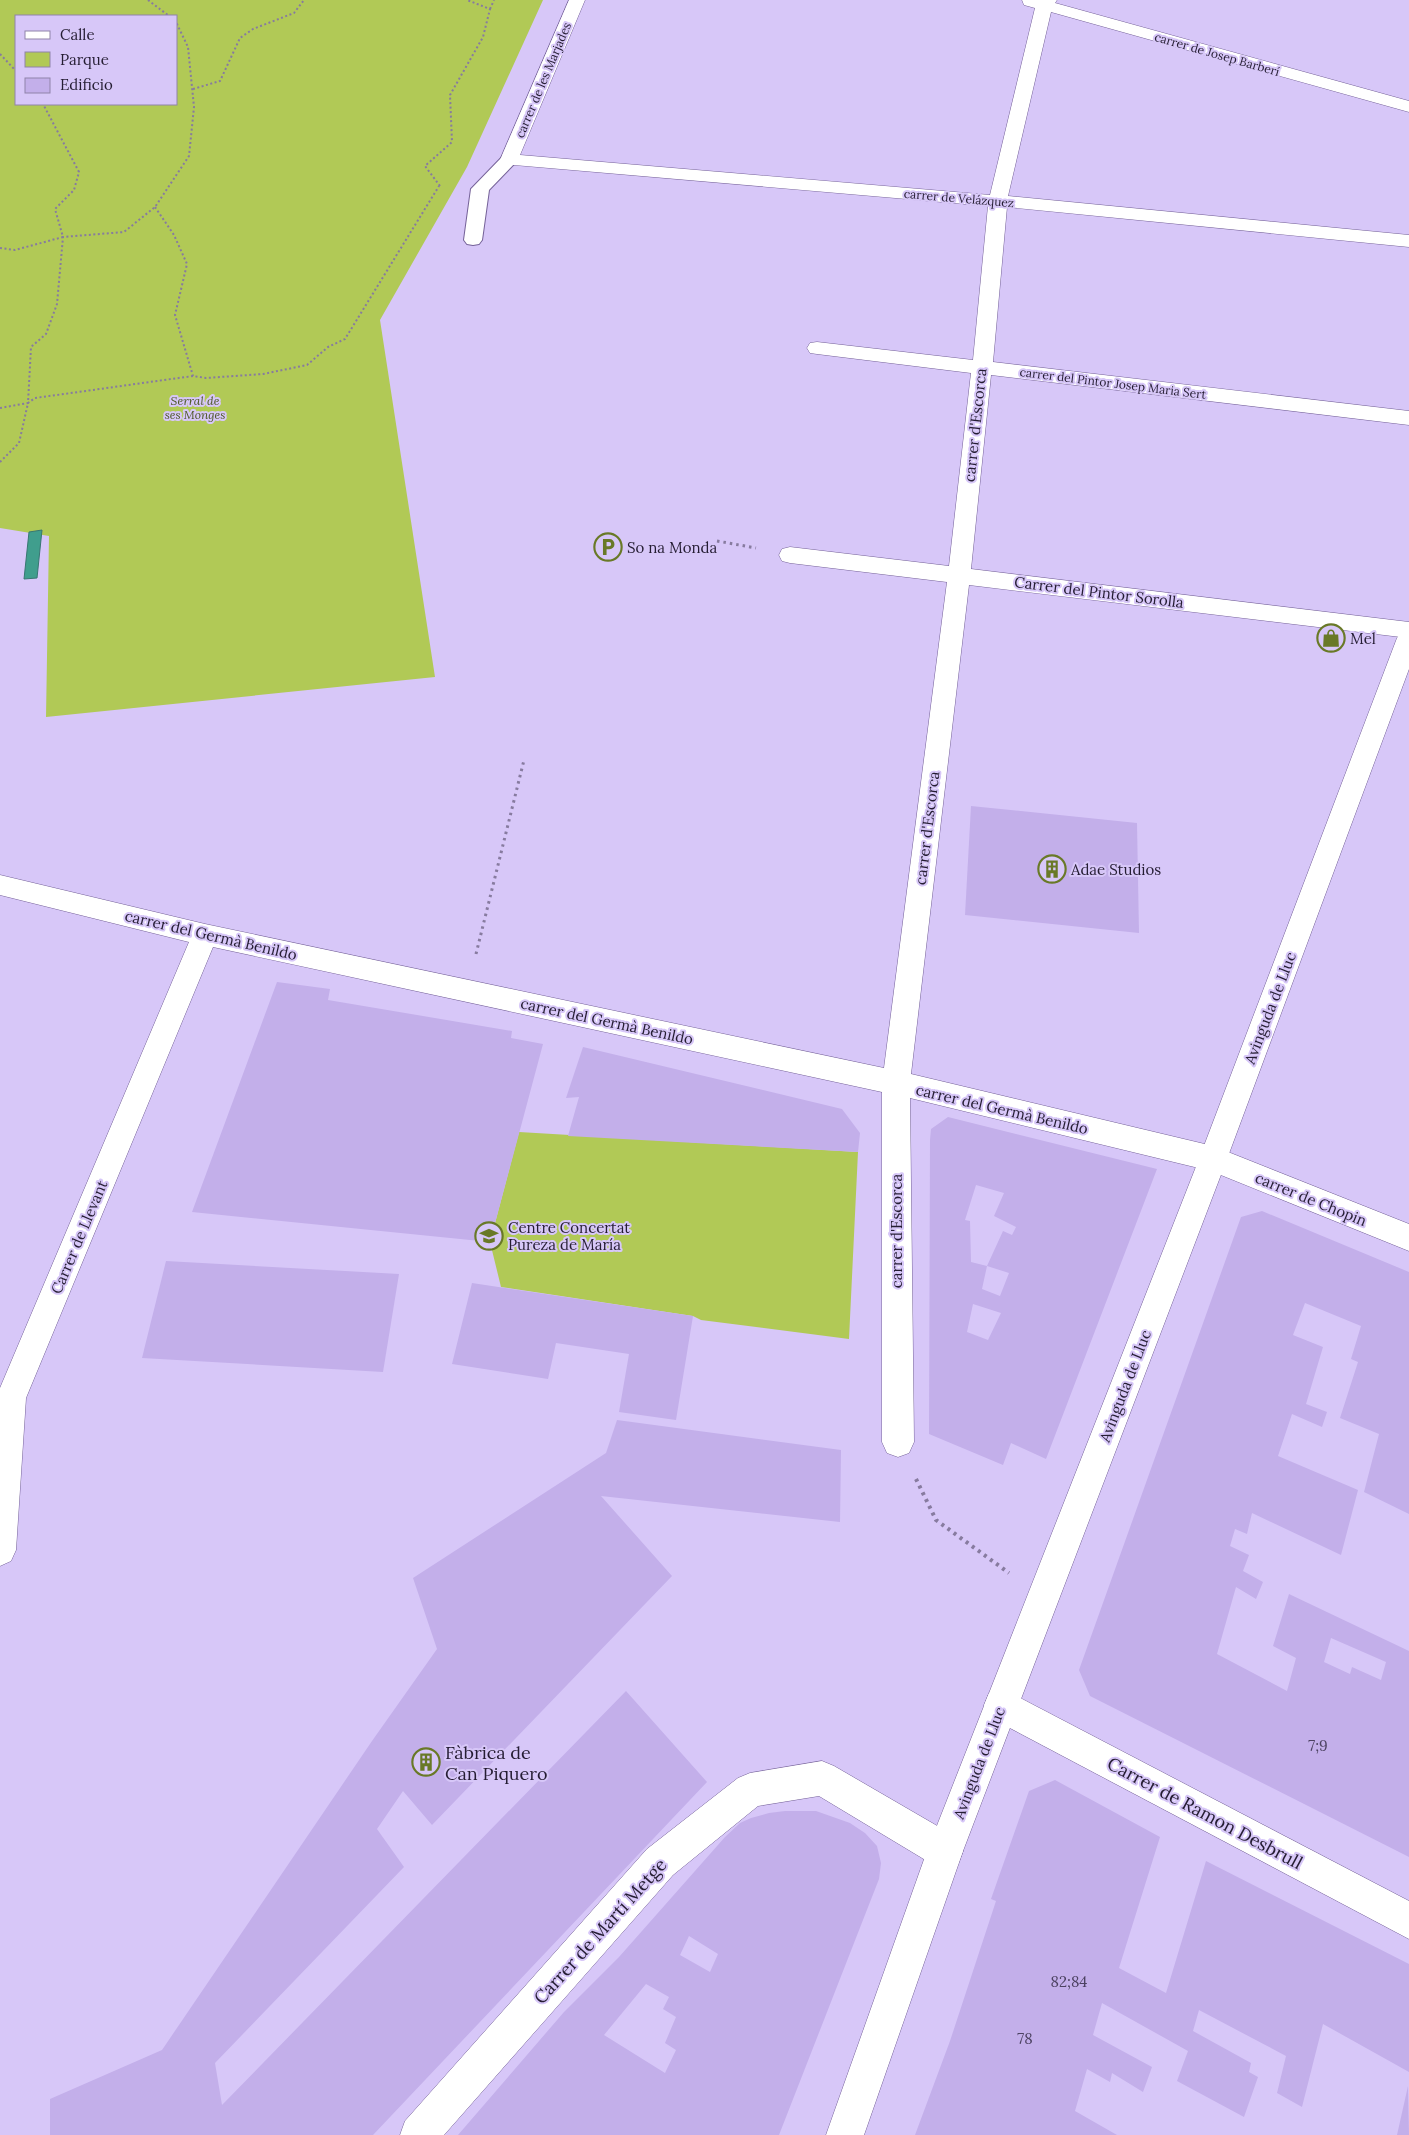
<svg xmlns="http://www.w3.org/2000/svg" width="1409" height="2135" viewBox="0 0 1409 2135" font-family="Lora,serif">
<style>
.green{fill:#b1c956;fill-rule:evenodd}
.water{fill:#409e8d;stroke:#387772}
.building{fill:#c3afea;fill-rule:evenodd}
.lines{fill:none;stroke-linecap:round;stroke-linejoin:round}
.service-casing{stroke:#756298;stroke-width:2}
.minor-casing{stroke:#756298;stroke-width:1}
.secondary-casing{stroke:#756298;stroke-width:1}
.path-far2{stroke:#877b9f;stroke-width:2;stroke-dasharray:2 2.5;stroke-linecap:butt}
.path-far1{stroke:#877b9f;stroke-width:3;stroke-dasharray:2.5 4;stroke-linecap:butt}
.path{stroke:#877b9f;stroke-width:4;stroke-dasharray:3 4.5;stroke-linecap:butt}
.service{fill:#fff;fill-rule:evenodd}
.minor{fill:#fff;fill-rule:evenodd}
.secondary{fill:#fff;fill-rule:evenodd}
.labels{text-anchor:middle;dominant-baseline:central;stroke-width:4;stroke-linejoin:round;paint-order:stroke}
.far-street-label{font-size:12px;fill:#251d33;stroke:#d7c7f8}
.far-park-label{font-size:12px;font-style:italic;fill:#4d5826;stroke:#d7c7f8}
.street-label{font-size:15px;fill:#251d33;stroke:#d7c7f8}
.poi-label{font-size:15px;fill:#251d33;stroke:#d7c7f8;text-anchor:start}
.near-number-label{font-size:15px;fill:#4c4261}
.near-poi-label{font-size:18px;fill:#251d33;stroke:#d7c7f8;text-anchor:start}
.near-street-label{font-size:18px;fill:#251d33;stroke:#d7c7f8}
</style>
<rect width="100%" height="100%" fill="#d7c7f8"/>
<!-- green -->
<g class="green">
<path d="M0,0h543l-76,167 -87,153 55,357 -389,40 3,-181 -49,-8zM16,16h160v88h-160z"/>
<path d="M519,1132l339,20 -9,187 -148,-19 -8,-4 -192,-29 -11,-45z"/>
</g>
<!-- water -->
<path class="water" d="M42,530l-5,48 -13,1 5,-47z"/>
<!-- building -->
<g class="building">
<path d="M971,806l166,17 2,110 -174,-18z"/>
<path d="M277,982l53,7 -2,11 184,31 -1,7 32,6 -53,198 -298,-30z"/>
<path d="M583,1047l259,62 18,24 -2,19 -290,-16 11,-39 -13,1z"/>
<path d="M948,1117l209,52 -111,290 -35,-16 -8,22 -74,-31 1,-294 1,-11zM976,1185l28,8 -10,23 22,11 -4,8 -9,-4 -16,35 -16,-4 -1,-41 -5,-1zM987,1266l22,7 -9,23 -18,-7zM973,1304l28,9 -13,27 -21,-8z"/>
<path d="M1262,1211l147,61v242l-45,-22 15,-58 -39,-16 18,-56 -7,-3 10,-33 -56,-23 -12,32 30,12 -17,57 21,8 -5,15 -30,-13 -14,42 80,34 -17,65 -89,-42 -5,21 -12,-5 -5,17 19,9 -6,16 20,11 -7,17 -20,-12 -19,67 70,37 9,-33 -23,-12 16,-52 120,57v206l-319,-161 -11,-26 162,-453zM1331,1638l55,24 -5,18 -29,-13 -2,7 -26,-12z"/>
<path d="M166,1261l233,13 -16,98 -241,-14z"/>
<path d="M472,1283l221,33 -17,104 -57,-8 10,-58 -73,-11 -8,36 -96,-15z"/>
<path d="M617,1420l224,30 -1,72 -239,-26 71,80 -240,249 -29,-34 -26,38 27,38 -189,196 7,42 404,-414 81,91 -334,353h-323v-36l112,-49 210,-309 65,-92 -24,-71 193,-125z"/>
<path d="M1055,1780l105,57 -41,131 47,25 40,-132 203,103v108l-86,-48 -21,83 -25,-14 9,-37 -87,-46 -6,21 58,32 -2,9 9,5 -14,40 -67,-36 11,-30 -86,-48 -9,32 59,32 -9,25 -31,-19 -2,9 -23,-13 -12,42 42,24h-202l35,-94 46,-140 -5,-2 38,-108z"/>
<path d="M785,1811h31l34,12 15,10 12,13 4,17 -2,16 -100,256h-321l106,-123 55,-55 106,-120 15,-14 11,-5 18,-5zM689,1936l29,18 -8,18 -30,-17zM646,1984l23,13 -6,12 13,8 -11,26 11,7 -11,23 -61,-38z"/>
<path d="M1408,2086l1,49h-12z"/>
</g>
<g class="lines">
<!-- service casing -->
<g class="service-casing">
<path id="service" d="M509,155l6,1 3,4 -29,30 -7,50 -3,4 -6,1 -6,-1 -3,-4 7,-51 32,-33z"/>
</g>
<!-- minor casing -->
<g class="minor-casing">
<g id="minor">
<path d="M569,0h16l-65,155 470,40 45,-187 -11,-3 -2,-5h35l-2,3 354,98v11l-358,-100 -43,184 401,39v12l-402,-40 -14,155 416,49v14l-418,-50 -20,194 438,53v16l-440,-53 -58,489 302,72 196,78v27l-198,-80 -301,-73 4,344 -5,11 -11,4 -11,-4 -5,-11v-350l-669,-145 -187,451 -10,152 -5,11 -11,5v-178l189,-446 -189,-47v-20l205,49 679,144 63,-486 -157,-19 -8,-2 -3,-6 3,-6 8,-2 159,19 22,-193 -154,-19 -7,-1 -3,-5 3,-5 7,-1 156,18 15,-154 -485,-42 -3,-4z"/>
<path d="M1001,1688l408,213v38l-420,-222 -5,-12 5,-12z"/>
<path d="M822,1761l12,5 124,72 5,13 -5,13 -13,5 -13,-5 -113,-68 -61,10 -85,69 -229,260h-44l5,-14 242,-272 91,-71 12,-5z"/>
</g>
</g>
<!-- secondary casing -->
<g class="secondary-casing">
<path id="secondary" d="M1409,630v39l-182,490 -264,692 -99,284h-38l101,-284 272,-692 198,-521 4,-6z"/>
</g>
<!-- path-far2 -->
<g class="path-far2">
<path d="M148,0l21,16"/>
<path d="M490,9l4,-9"/>
<path d="M0,54l16,17"/>
<path d="M193,89l27,-8 20,-43 13,-9 41,-16 10,-13"/>
<path d="M440,186l-15,-20 27,-24 -2,-47 33,-58 7,-28 -23,-9"/>
<path d="M155,207l19,28 13,29 -12,51 18,61"/>
<path d="M0,248l15,2 48,-13 -8,-28 19,-19 5,-18 -36,-68"/>
<path d="M0,408l28,-5 3,-56 15,-13 11,-30 6,-67 61,-5 31,-25 34,-51 5,-49 -6,-60 -12,-25"/>
<path d="M0,462l19,-19 9,-40 7,-5 158,-22 13,2 57,-4 44,-9 21,-18 17,-8 94,-153"/>
</g>
<!-- path-far1 -->
<g class="path-far1">
<path d="M717,541l39,7"/>
<path d="M476,954l48,-194"/>
</g>
<!-- path -->
<path class="path" d="M916,1479l20,41 73,53"/>
<!-- service -->
<use href="#service" class="service"/>
<!-- minor -->
<use href="#minor" class="minor"/>
<!-- secondary -->
<use href="#secondary" class="secondary"/>
</g>
<!-- icons -->
<defs>
<g id="parking-ring" transform="scale(1.4375)"><circle r="9.5" fill="#d7c7f8" stroke="#697927" stroke-width="1.5"/><path d="M-3.5-5.5H1a3.5 3.5 0 0 1 0 7H-1V5.5H-3.5ZM-1-3.4V-.6H.8a1.4 1.4 0 0 0 0-2.8Z" fill="#697927"/></g>
<g id="shop-ring" transform="scale(1.4375)"><circle r="9.5" fill="#d7c7f8" stroke="#697927" stroke-width="1.5"/><path d="M-5-2.5h2.3a2.7 3.5 0 0 1 5.4 0H5L5.5 6h-11ZM-1.5-2.5h3a1.5 2.3 0 0 0-3 0Z" fill="#697927"/></g>
<g id="building-ring" transform="scale(1.4375)"><circle r="9.5" fill="#d7c7f8" stroke="#697927" stroke-width="1.5"/><path d="M-4-6H4V6H1V3H-1V6H-4ZM-2.5-4.3h1.7v1.8h-1.7ZM.8-4.3h1.7v1.8H.8ZM-2.5-1h1.7V.8h-1.7ZM.8-1h1.7V.8H.8Z" fill="#697927"/></g>
<g id="school-ring" transform="scale(1.4375)"><circle r="9.5" fill="#d7c7f8" stroke="#697927" stroke-width="1.5"/><path d="M0-5L7-2L0 1L-7-2ZM-4 1L0 2.5L4 1V4Q0 6-4 4Z" fill="#697927"/></g>
</defs>
<g fill-rule="evenodd">
<use href="#parking-ring" x="608" y="547"/>
<use href="#shop-ring" x="1331" y="638"/>
<use href="#building-ring" x="1052" y="869"/>
<use href="#school-ring" x="489" y="1236"/>
<use href="#building-ring" x="426" y="1762"/>
</g>
<g class="labels">
<!-- far-street labels -->
<g class="far-street-label">
<text transform="translate(1217 54) rotate(16)">carrer de Josep Barberí</text>
<text transform="translate(543 80) rotate(-67)">carrer de les Marjades</text>
<text transform="translate(959 198) rotate(5)">carrer de Velázquez</text>
<text transform="translate(1113 383) rotate(7)">carrer del Pintor Josep Maria Sert</text>
</g>
<!-- far-park labels -->
<g class="far-park-label">
<text x="195" y="400">Serral de<tspan x="195" dy="14">ses Monges</tspan></text>
</g>
<!-- street labels -->
<g class="street-label">
<text transform="translate(975 425) rotate(-84)">carrer d'Escorca</text>
<text transform="translate(1099 592) rotate(7)">Carrer del Pintor Sorolla</text>
<text transform="translate(927 828) rotate(-83)">carrer d'Escorca</text>
<text transform="translate(211 935) rotate(13)">carrer del Germà Benildo</text>
<text transform="translate(1270 1008) rotate(-69)">Avinguda de Lluc</text>
<text transform="translate(607 1021) rotate(12)">carrer del Germà Benildo</text>
<text transform="translate(1002 1109) rotate(13)">carrer del Germà Benildo</text>
<text transform="translate(1311 1199) rotate(22)">carrer de Chopin</text>
<text transform="translate(896 1231) rotate(-90)">carrer d'Escorca</text>
<text transform="translate(79 1237) rotate(-67)">Carrer de Llevant</text>
<text transform="translate(1125 1386) rotate(-69)">Avinguda de Lluc</text>
<text transform="translate(979 1763) rotate(-69)">Avinguda de Lluc</text>
</g>
<!-- poi labels -->
<g class="poi-label">
<text x="627" y="547">So na Monda</text>
<text x="1350" y="638">Mel</text>
<text x="1071" y="869">Adae Studios</text>
<text x="508" y="1227">Centre Concertat<tspan x="508" dy="17">Pureza de María</tspan></text>
</g>
<!-- near-number labels -->
<g class="near-number-label">
<text x="1318" y="1745">7;9</text>
<text x="1069" y="1981">82;84</text>
<text x="1025" y="2038">78</text>
</g>
<!-- near-poi labels -->
<g class="near-poi-label">
<text x="445" y="1752">Fàbrica de<tspan x="445" dy="21">Can Piquero</tspan></text>
</g>
<!-- near-street labels -->
<g class="near-street-label">
<text transform="translate(1205 1813) rotate(28)">Carrer de Ramon Desbrull</text>
<text transform="translate(600 1931) rotate(-48)">Carrer de Martí Metge</text>
</g>
</g>
<!-- legend -->
<rect x="15" y="15" width="162" height="90" fill="#d7c7f8" stroke="#9083a9"/>
<rect x="25" y="31" width="25" height="8" fill="#ffffff" stroke="#9083a9"/>
<text x="60" y="40" font-size="15" fill="#251d33">Calle</text>
<rect x="25" y="52" width="25" height="15" fill="#b1c956" stroke="#9083a9"/>
<text x="60" y="65" font-size="15" fill="#251d33">Parque</text>
<rect x="25" y="78" width="25" height="15" fill="#c3afea" stroke="#9083a9"/>
<text x="60" y="90" font-size="15" fill="#251d33">Edificio</text>
</svg>
